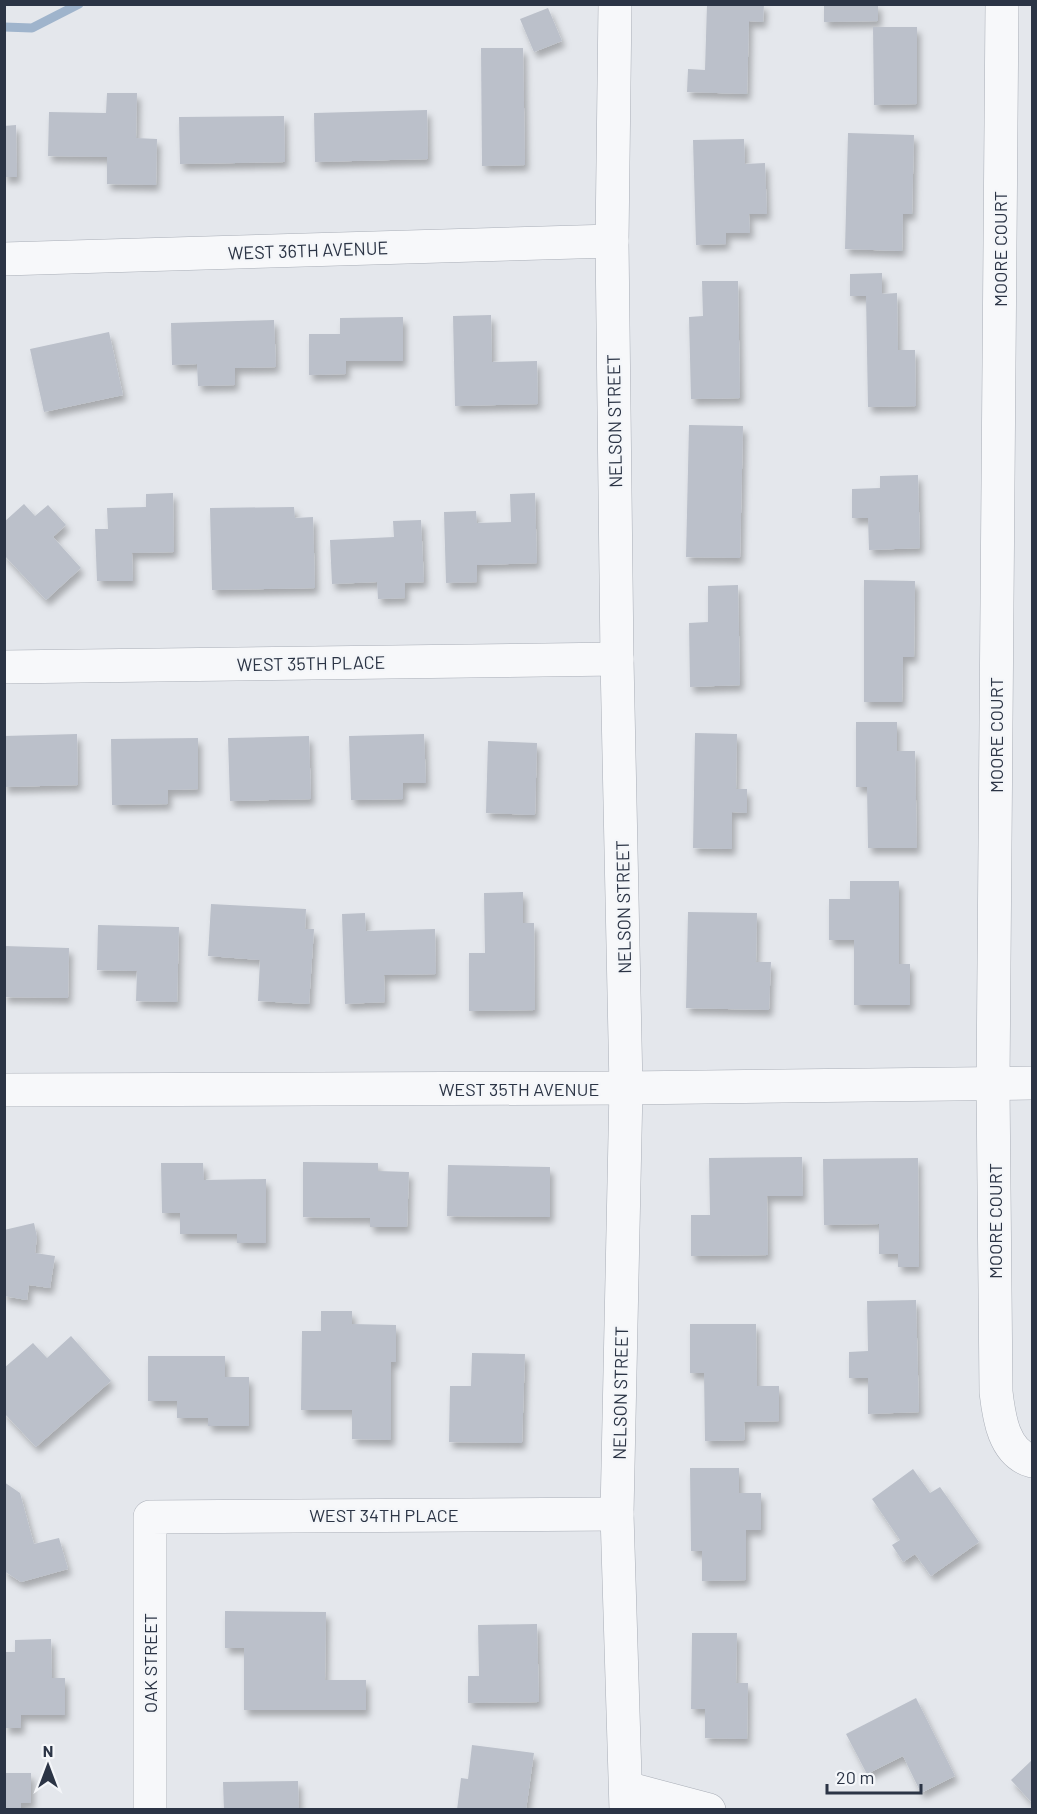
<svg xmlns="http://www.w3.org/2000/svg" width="1037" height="1814" viewBox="0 0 1037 1814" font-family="Barlow,sans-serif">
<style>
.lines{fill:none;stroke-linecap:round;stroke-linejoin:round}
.stream{stroke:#9fb4cc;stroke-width:9}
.building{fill:#bbc0ca;filter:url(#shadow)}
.minor-casing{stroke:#a9aeb7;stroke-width:34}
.minor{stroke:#f7f8fa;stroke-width:33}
.labels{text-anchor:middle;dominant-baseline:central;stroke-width:4.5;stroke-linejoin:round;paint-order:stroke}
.street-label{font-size:18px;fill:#2b3445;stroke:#f4f6f9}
</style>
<defs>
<filter id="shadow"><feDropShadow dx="3.5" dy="6" stdDeviation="3" flood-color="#0004"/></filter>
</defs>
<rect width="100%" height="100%" fill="#e4e7ec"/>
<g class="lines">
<!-- stream -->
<path class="stream" d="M4,27l28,1 47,-24"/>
</g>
<!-- building -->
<g class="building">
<path d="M707,4h57l-1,18 -14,-1 -2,73 -60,-2 1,-23 17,1z"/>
<path d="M824,4h54v17l-54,1z"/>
<path d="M548,8l14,33 -28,11 -14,-33z"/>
<path d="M873,27h44v77l-43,1z"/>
<path d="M481,48h42l2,117 -43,1z"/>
<path d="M107,93h30l-1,45 21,1 -1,46 -49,-1v-27l-59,-1 1,-44 57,1z"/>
<path d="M427,110l1,49 -113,3 -1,-49z"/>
<path d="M284,116l1,46 -105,2 -1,-47z"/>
<path d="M16,125l1,52h-13v-51z"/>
<path d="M848,133l66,2 -2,79h-9l-1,37 -57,-2z"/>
<path d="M744,139l1,25 20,-1 2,51h-18l1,19h-24v11l-30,1 -3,-105z"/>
<path d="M882,273v21l15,-1 1,57h17l1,56 -48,1 -2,-111h-16v-22z"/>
<path d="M702,281h36l2,117 -49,1 -2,-82 14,-1z"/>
<path d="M491,315l1,47 45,-1 1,43 -83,2 -2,-90z"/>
<path d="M403,317v44h-57v13l-37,1v-41h31v-16z"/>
<path d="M274,320l2,47 -41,1v17l-37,1 -1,-22 -25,1 -1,-42z"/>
<path d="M109,332l14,63 -79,17 -14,-63z"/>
<path d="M689,425l54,1 -3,132 -54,-1z"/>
<path d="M918,475l2,73 -51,2 -1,-32h-16v-29l28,-1v-12z"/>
<path d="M173,493l1,59 -42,1 1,28h-36l-2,-52h13l-1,-21 39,-1v-13z"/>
<path d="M535,493l2,70 -60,2v17l-31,1 -2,-71 32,-1 1,12 34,-1 -1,-28z"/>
<path d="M24,504l11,12 13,-11 18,20 -13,12 28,31 -35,32 -42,-45v-33z"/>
<path d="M294,507l1,11 18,-1 2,71 -103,2 -2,-82z"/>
<path d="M421,520l3,62 -19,1v15l-27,1 -1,-17 -45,2 -2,-44 64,-3 -1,-16z"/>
<path d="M864,580l51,1 -1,76h-11l-1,45h-38z"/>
<path d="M738,585l2,100 -50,2 -1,-64 19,-1v-36z"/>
<path d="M856,722h41v29h18l2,97h-49l-1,-61h-11z"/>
<path d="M695,733l42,1 -1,55h11v24l-15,-1v37l-39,-1z"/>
<path d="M77,734l1,51 -74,2v-51z"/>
<path d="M424,734l2,49h-23v16l-52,1 -2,-64z"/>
<path d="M309,736l2,63 -81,2 -2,-63z"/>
<path d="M198,738v51l-30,1v14l-56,1 -1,-66z"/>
<path d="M488,741l49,2 -2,72 -49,-2z"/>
<path d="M850,881h49v83h11v41h-56v-65h-25v-41h21z"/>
<path d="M523,892v31h11l1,87 -66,1v-58h16l-1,-60z"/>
<path d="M211,904l95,5 -1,20h9l-5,75 -51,-3 2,-41 -52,-4z"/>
<path d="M688,912l69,1 -1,49h15l-2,48 -83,-2z"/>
<path d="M365,913l1,18 69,-2 1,45 -52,1 1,27 -40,2 -3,-90z"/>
<path d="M98,925l81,2 -2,75 -41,-1 1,-30 -40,-1z"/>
<path d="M4,946l65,2 -1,50 -64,-1z"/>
<path d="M802,1157l1,39h-36l1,59 -77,1v-41h19l-1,-57z"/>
<path d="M918,1158l1,109h-21v-13h-19v-30l-55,1 -1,-66z"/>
<path d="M303,1162l75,1v8l31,1 -2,55h-37v-9l-67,-1z"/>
<path d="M161,1163h42l1,17 62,-1v64h-29v-9h-57v-21h-18z"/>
<path d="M448,1165l102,2v50l-103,-1z"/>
<path d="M34,1223l3,14 -2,16 20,3 -5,32 -21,-3 -2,15 -23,-4v-66z"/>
<path d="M916,1300l3,112 -51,2v-36h-19v-26l19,-1 -1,-50z"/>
<path d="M321,1311h31v13l44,1v37h-5v78l-39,-1v-29h-51l1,-79h19z"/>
<path d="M690,1324h66l1,62h22v35l-35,1 1,18 -40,1 -1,-68h-14z"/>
<path d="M71,1336l40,45 -75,66 -32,-34v-45l29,-25 14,15z"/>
<path d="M472,1353l53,1 -3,89 -73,-1 1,-56h21z"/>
<path d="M148,1356h77v21h24v49h-41v-8h-31v-17h-29z"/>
<path d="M690,1468h49v25h22v37h-15v50l-44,1v-30h-11z"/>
<path d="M913,1469l17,24 10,-6 39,55 -48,34 -16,-22 -12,8 -11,-17 8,-5 -28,-41z"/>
<path d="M4,1482l16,11 14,51 25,-6 9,31 -47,13 -17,-11z"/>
<path d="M225,1611l101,1 -1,68h41v30h-122v-62h-19z"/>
<path d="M537,1624l2,78 -71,1v-27h11l-1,-51z"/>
<path d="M692,1633h45l-1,50h12l-1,56 -42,-1v-29h-14z"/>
<path d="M51,1639l1,39h13v37h-44v13h-16v-76h10v-12z"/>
<path d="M916,1698l39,78 -34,17 -18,-37 -36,18 -21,-40z"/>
<path d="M472,1745l62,8 -8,57h-69l4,-32 7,1z"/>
<path d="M1032,1760v43l-21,-23z"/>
<path d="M4,1773h27v30h-10v7h-17z"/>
<path d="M298,1781l1,29h-75l-1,-28z"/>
</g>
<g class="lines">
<!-- minor casing -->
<g class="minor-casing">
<g id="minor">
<path d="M615,4l-3,237 5,418 9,429 -9,426 9,296"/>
<path d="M1002,4l-9,1080 3,308c3,26 8,61 36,69"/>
<path d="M4,259l608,-18"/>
<path d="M4,667l613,-8"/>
<path d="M4,1090l622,-2 406,-5"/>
<path d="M626,1788l83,22"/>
<path d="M150,1810v-293l467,-3"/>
</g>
</g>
<!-- minor -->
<use href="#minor" class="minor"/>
</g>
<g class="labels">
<!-- street labels -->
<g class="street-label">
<text transform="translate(1000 249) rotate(-90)">MOORE COURT</text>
<text transform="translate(308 250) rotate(-2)">WEST 36TH AVENUE</text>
<text transform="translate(614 421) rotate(-91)">NELSON STREET</text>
<text transform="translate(311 663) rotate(-1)">WEST 35TH PLACE</text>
<text transform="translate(996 735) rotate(-90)">MOORE COURT</text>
<text transform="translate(623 907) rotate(-91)">NELSON STREET</text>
<text x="519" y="1089">WEST 35TH AVENUE</text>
<text transform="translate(995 1221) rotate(-90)">MOORE COURT</text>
<text transform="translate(620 1393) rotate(-89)">NELSON STREET</text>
<text x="384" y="1515">WEST 34TH PLACE</text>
<text transform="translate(150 1663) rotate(-90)">OAK STREET</text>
</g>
</g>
<!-- border -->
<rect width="1037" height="1814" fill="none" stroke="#2b3445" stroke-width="12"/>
<!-- north arrow -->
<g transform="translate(48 1766)" stroke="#f4f6f9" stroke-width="4.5" paint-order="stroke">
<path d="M0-4.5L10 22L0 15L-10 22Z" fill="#2b3445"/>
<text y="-9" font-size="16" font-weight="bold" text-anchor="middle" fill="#2b3445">N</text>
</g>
<!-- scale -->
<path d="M827 1784v9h94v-9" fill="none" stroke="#2b3445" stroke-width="3"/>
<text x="836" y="1784" font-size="18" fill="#2b3445" stroke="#f4f6f9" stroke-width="4.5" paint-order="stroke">20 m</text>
</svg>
